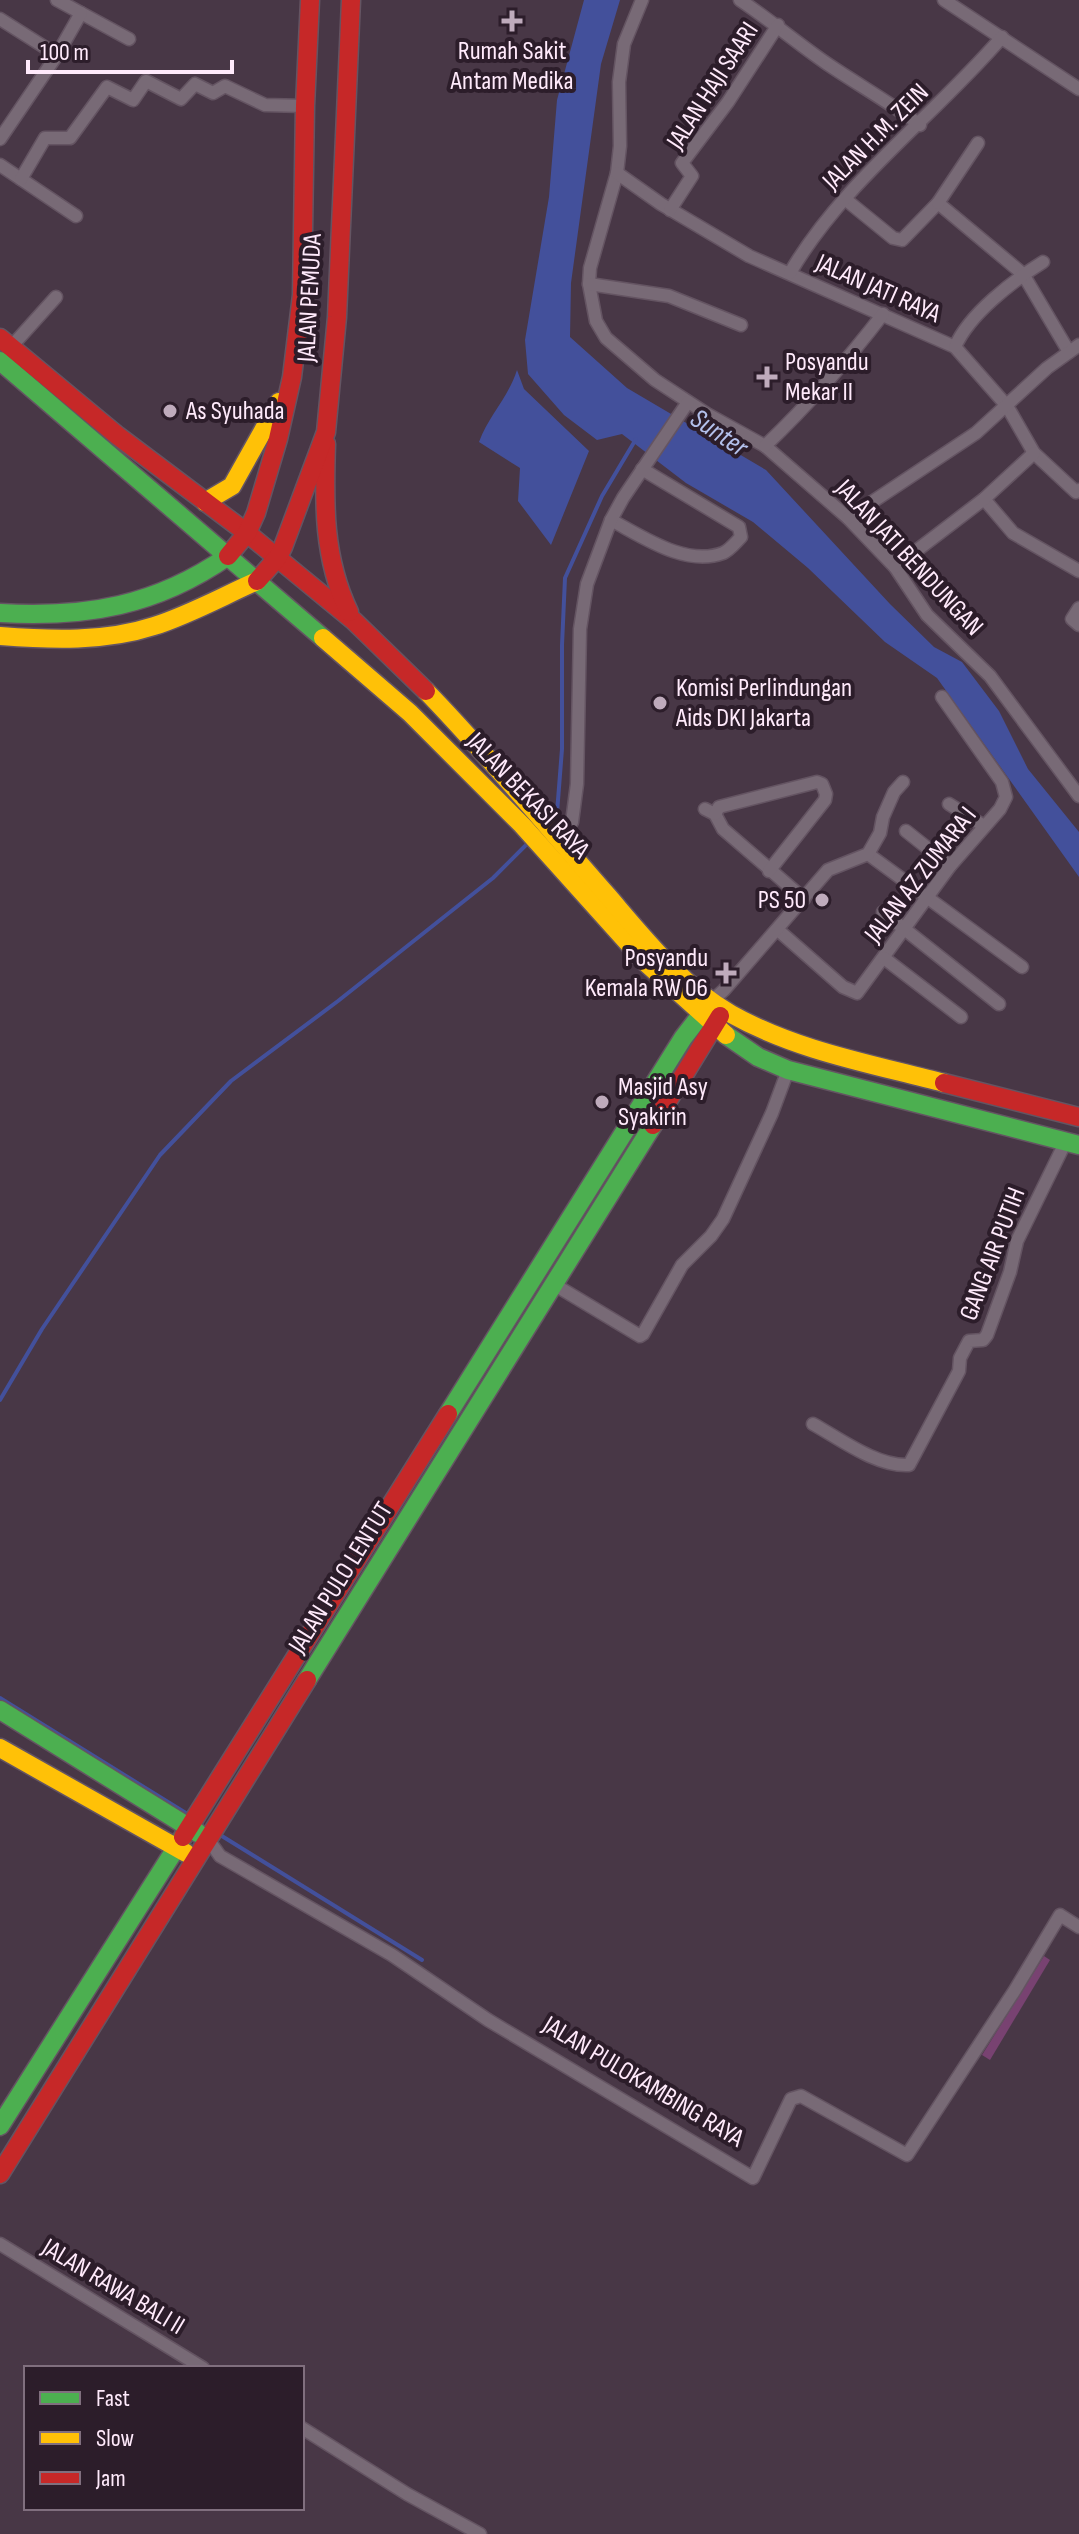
<svg xmlns="http://www.w3.org/2000/svg" width="1079" height="2534" viewBox="0 0 1079 2534" font-family="'Sofia Sans Condensed',sans-serif">
<style>
.green{fill:#784271}
.water{fill:#43509b}
.lines{fill:none;stroke-linecap:round;stroke-linejoin:round}
.stream{stroke:#43509b;stroke-width:4}
.street-casing{stroke:#645462;stroke-width:15}
.fast-casing{stroke:#645462;stroke-width:21}
.slow-casing{stroke:#645462;stroke-width:21}
.jam-casing{stroke:#645462;stroke-width:21}
.street{stroke:#786a76;stroke-width:12}
.fast{stroke:#4caf50;stroke-width:18}
.slow{stroke:#ffc107;stroke-width:18}
.jam{stroke:#c62828;stroke-width:18}
.poi-dot{fill:#bfabbc;stroke:#2c1d2a;stroke-width:3}
.labels{text-anchor:middle;dominant-baseline:central;stroke-width:8;stroke-linejoin:round;paint-order:stroke}
.poi-label{font-size:26px;fill:#ffeafb;stroke:#2c1d2a;text-anchor:start}
.street-label{font-size:26px;fill:#ffeafb;stroke:#2c1d2a}
.water-label{font-size:28px;font-style:italic;fill:#b3c0ec;stroke:#2c1d2a}
</style>
<rect width="100%" height="100%" fill="#483746"/>
<!-- green -->
<path class="green" d="M1044,1956l6,4 -60,100 -8,-5z"/>
<!-- water -->
<g class="water">
<path d="M584,0h36l-19,64 -30,219 -1,54 57,51 139,82 124,134 44,43 28,15 37,49 29,58 51,63v45l-142,-199 -52,-36 -77,-74 -55,-46 -67,-39 -64,-49 -25,6 -33,-25 -36,-41 -3,-34 24,-143 8,-97z"/>
<path d="M517,370l7,19 65,62 -38,94 -33,-44 2,-33 -41,-26c10,-27 29,-44 38,-72z"/>
</g>
<g class="lines">
<!-- stream -->
<g class="stream">
<path d="M549,821l8,-8 5,-64v-104l3,-67 37,-82 34,-57"/>
<path d="M0,1400l42,-71 118,-174 71,-74 107,-80 155,-123 36,-36"/>
<path d="M0,1698l189,117"/>
<path d="M217,1833l205,127"/>
</g>
<!-- street casing -->
<g class="street-casing">
<g id="street">
<path d="M642,0l-18,44 -5,38 1,64 -3,27 -27,95 -1,16 7,37 10,17 49,42 52,34 58,32 83,72 47,49 32,48 63,61 89,120"/>
<path d="M740,0c30,20 57,43 86,63 31,21 63,39 94,62"/>
<path d="M944,0l135,89"/>
<path d="M81,13l48,26"/>
<path d="M0,19l57,36"/>
<path d="M0,139l57,-84 24,-42 -24,-13"/>
<path d="M0,165l76,51"/>
<path d="M617,173l44,31 88,52 206,91 52,59 27,47 42,39 3,-2"/>
<path d="M21,179l24,-41h25l37,-51 26,13 13,-19 35,18 14,-15 18,9 12,-7 40,19 40,1"/>
<path d="M845,199l48,39 9,2 36,-37 85,71 46,78"/>
<path d="M938,203l40,-60"/>
<path d="M670,210l22,-34 -10,-13 46,-61 50,-77"/>
<path d="M790,273c52,-90 143,-156 212,-236"/>
<path d="M589,284l80,12 72,29"/>
<path d="M11,347l45,-50"/>
<path d="M955,347c14,-33 59,-67 88,-85"/>
<path d="M765,446c43,-41 81,-84 118,-132"/>
<path d="M984,499l29,34 66,38"/>
<path d="M848,518l128,-85 71,-65 32,-23"/>
<path d="M611,520c32,17 75,47 112,33 7,-3 13,-11 18,-16l-2,-10 -97,-58"/>
<path d="M895,567l89,-68 50,-46"/>
<path d="M1079,608l-7,11 7,6"/>
<path d="M949,804l35,22"/>
<path d="M705,809l10,5 8,15 81,70"/>
<path d="M715,814l4,-7 98,-25 5,2 4,10 -1,6 -56,71"/>
<path d="M906,831l44,35"/>
<path d="M561,841l11,-19 5,-38 3,-155 7,-45 24,-64 12,-22 65,-96"/>
<path d="M868,854l154,113"/>
<path d="M883,912l116,92"/>
<path d="M778,930l65,57 14,6 93,-127 50,-57 6,-12 -4,-15 -60,-85"/>
<path d="M884,958l77,59"/>
<path d="M712,1001l12,-11 104,-120 40,-16 12,-21 3,-16 11,-25 9,-10"/>
<path d="M555,1285l85,51 3,-2 39,-69 29,-29 12,-17 49,-106 16,-43"/>
<path d="M813,1424c27,15 64,43 96,41l50,-94 1,-13 9,-17 14,-1 4,-5 23,-63 7,-31 49,-100"/>
<path d="M208,1839l12,17 172,99 96,65 265,158 38,-79 10,-3 106,59 108,-165 45,-75 19,12"/>
<path d="M0,2244l203,124"/>
<path d="M302,2428l105,66 73,40"/>
</g>
</g>
<!-- fast casing -->
<g class="fast-casing">
<g id="fast">
<path d="M0,361l323,277"/>
<path d="M0,613c86,5 156,-7 228,-57"/>
<path d="M726,1035l32,22 30,13 291,75"/>
<path d="M448,1414l235,-376 27,-35"/>
<path d="M307,1680l346,-555"/>
<path d="M0,1710l198,123"/>
<path d="M0,2126l183,-289"/>
</g>
</g>
<!-- slow casing -->
<g class="slow-casing">
<g id="slow">
<path d="M205,502l27,-16 47,-84"/>
<path d="M0,636c51,4 105,6 154,-10 35,-11 69,-30 103,-45"/>
<path d="M323,638l87,75 112,112 123,137 81,73"/>
<path d="M426,691c64,66 122,137 182,205 36,42 74,90 123,118 66,37 141,50 213,69"/>
<path d="M0,1748l186,105"/>
</g>
</g>
<!-- jam casing -->
<g class="jam-casing">
<g id="jam">
<path d="M0,338l118,98 129,97 107,88 72,70"/>
<path d="M326,444c-2,59 -3,114 23,168"/>
<path d="M228,556l19,-23 9,-20 22,-74 14,-62 10,-82 3,-189 5,-106"/>
<path d="M257,581l21,-24 5,-10 43,-115 11,-115 14,-317"/>
<path d="M944,1083l135,34"/>
<path d="M653,1125l67,-109"/>
<path d="M183,1837l265,-423"/>
<path d="M0,2174l307,-494"/>
</g>
</g>
<!-- street -->
<use href="#street" class="street"/>
<!-- fast -->
<use href="#fast" class="fast"/>
<!-- slow -->
<use href="#slow" class="slow"/>
<!-- jam -->
<use href="#jam" class="jam"/>
</g>
<!-- markers -->
<g class="poi-dot">
<path d="M508 9h8v8h8v8h-8v8h-8v-8h-8v-8h8z"/>
<path d="M763 365h8v8h8v8h-8v8h-8v-8h-8v-8h8z"/>
<circle cx="170" cy="411" r="8"/>
<circle cx="660" cy="703" r="8"/>
<circle cx="822" cy="900" r="8"/>
<path d="M722 961h8v8h8v8h-8v8h-8v-8h-8v-8h8z"/>
<circle cx="602" cy="1102" r="8"/>
</g>
<g class="labels">
<!-- poi labels -->
<g class="poi-label">
<text x="512" y="51" text-anchor="middle">Rumah Sakit<tspan x="512" dy="30">Antam Medika</tspan></text>
<text x="785" y="362">Posyandu<tspan x="785" dy="30">Mekar II</tspan></text>
<text x="186" y="411">As Syuhada</text>
<text x="676" y="688">Komisi Perlindungan<tspan x="676" dy="30">Aids DKI Jakarta</tspan></text>
<text x="806" y="900" text-anchor="end">PS 50</text>
<text x="708" y="958" text-anchor="end">Posyandu<tspan x="708" dy="30">Kemala RW 06</tspan></text>
<text x="618" y="1087">Masjid Asy<tspan x="618" dy="30">Syakirin</tspan></text>
</g>
<!-- street labels -->
<g class="street-label">
<text transform="translate(713 86) rotate(-57)">JALAN HAJI SAARI</text>
<text transform="translate(876 137) rotate(-45)">JALAN H.M. ZEIN</text>
<text transform="translate(878 289) rotate(24)">JALAN JATI RAYA</text>
<text transform="translate(310 298) rotate(-87)">JALAN PEMUDA</text>
<text transform="translate(909 558) rotate(47)">JALAN JATI BENDUNGAN</text>
<text transform="translate(528 796) rotate(46)">JALAN BEKASI RAYA</text>
<text transform="translate(921 875) rotate(-52)">JALAN AZ ZUMARA I</text>
<text transform="translate(993 1254) rotate(-69)">GANG AIR PUTIH</text>
<text transform="translate(341 1578) rotate(-58)">JALAN PULO LENTUT</text>
<text transform="translate(643 2082) rotate(31)">JALAN PULOKAMBING RAYA</text>
<text transform="translate(113 2287) rotate(31)">JALAN RAWA BALI II</text>
</g>
<!-- water labels -->
<g class="water-label">
<text transform="translate(719 433) rotate(34)">Sunter</text>
</g>
</g>
<!-- legend -->
<rect x="24" y="2366" width="280" height="144" fill="#2c1d2a" stroke="#806f7e" stroke-width="2"/>
<rect x="40" y="2392" width="40" height="12" fill="#4caf50" stroke="#806f7e" stroke-width="2"/>
<text x="96" y="2406" font-size="24" fill="#ffeafb">Fast</text>
<rect x="40" y="2432" width="40" height="12" fill="#ffc107" stroke="#806f7e" stroke-width="2"/>
<text x="96" y="2446" font-size="24" fill="#ffeafb">Slow</text>
<rect x="40" y="2472" width="40" height="12" fill="#c62828" stroke="#806f7e" stroke-width="2"/>
<text x="96" y="2486" font-size="24" fill="#ffeafb">Jam</text>
<!-- scale -->
<path d="M28 60v12h204v-12" fill="none" stroke="#ffeafb" stroke-width="4"/>
<text x="40" y="60" font-size="24" fill="#ffeafb" stroke="#2c1d2a" stroke-width="6" paint-order="stroke">100 m</text>
</svg>
